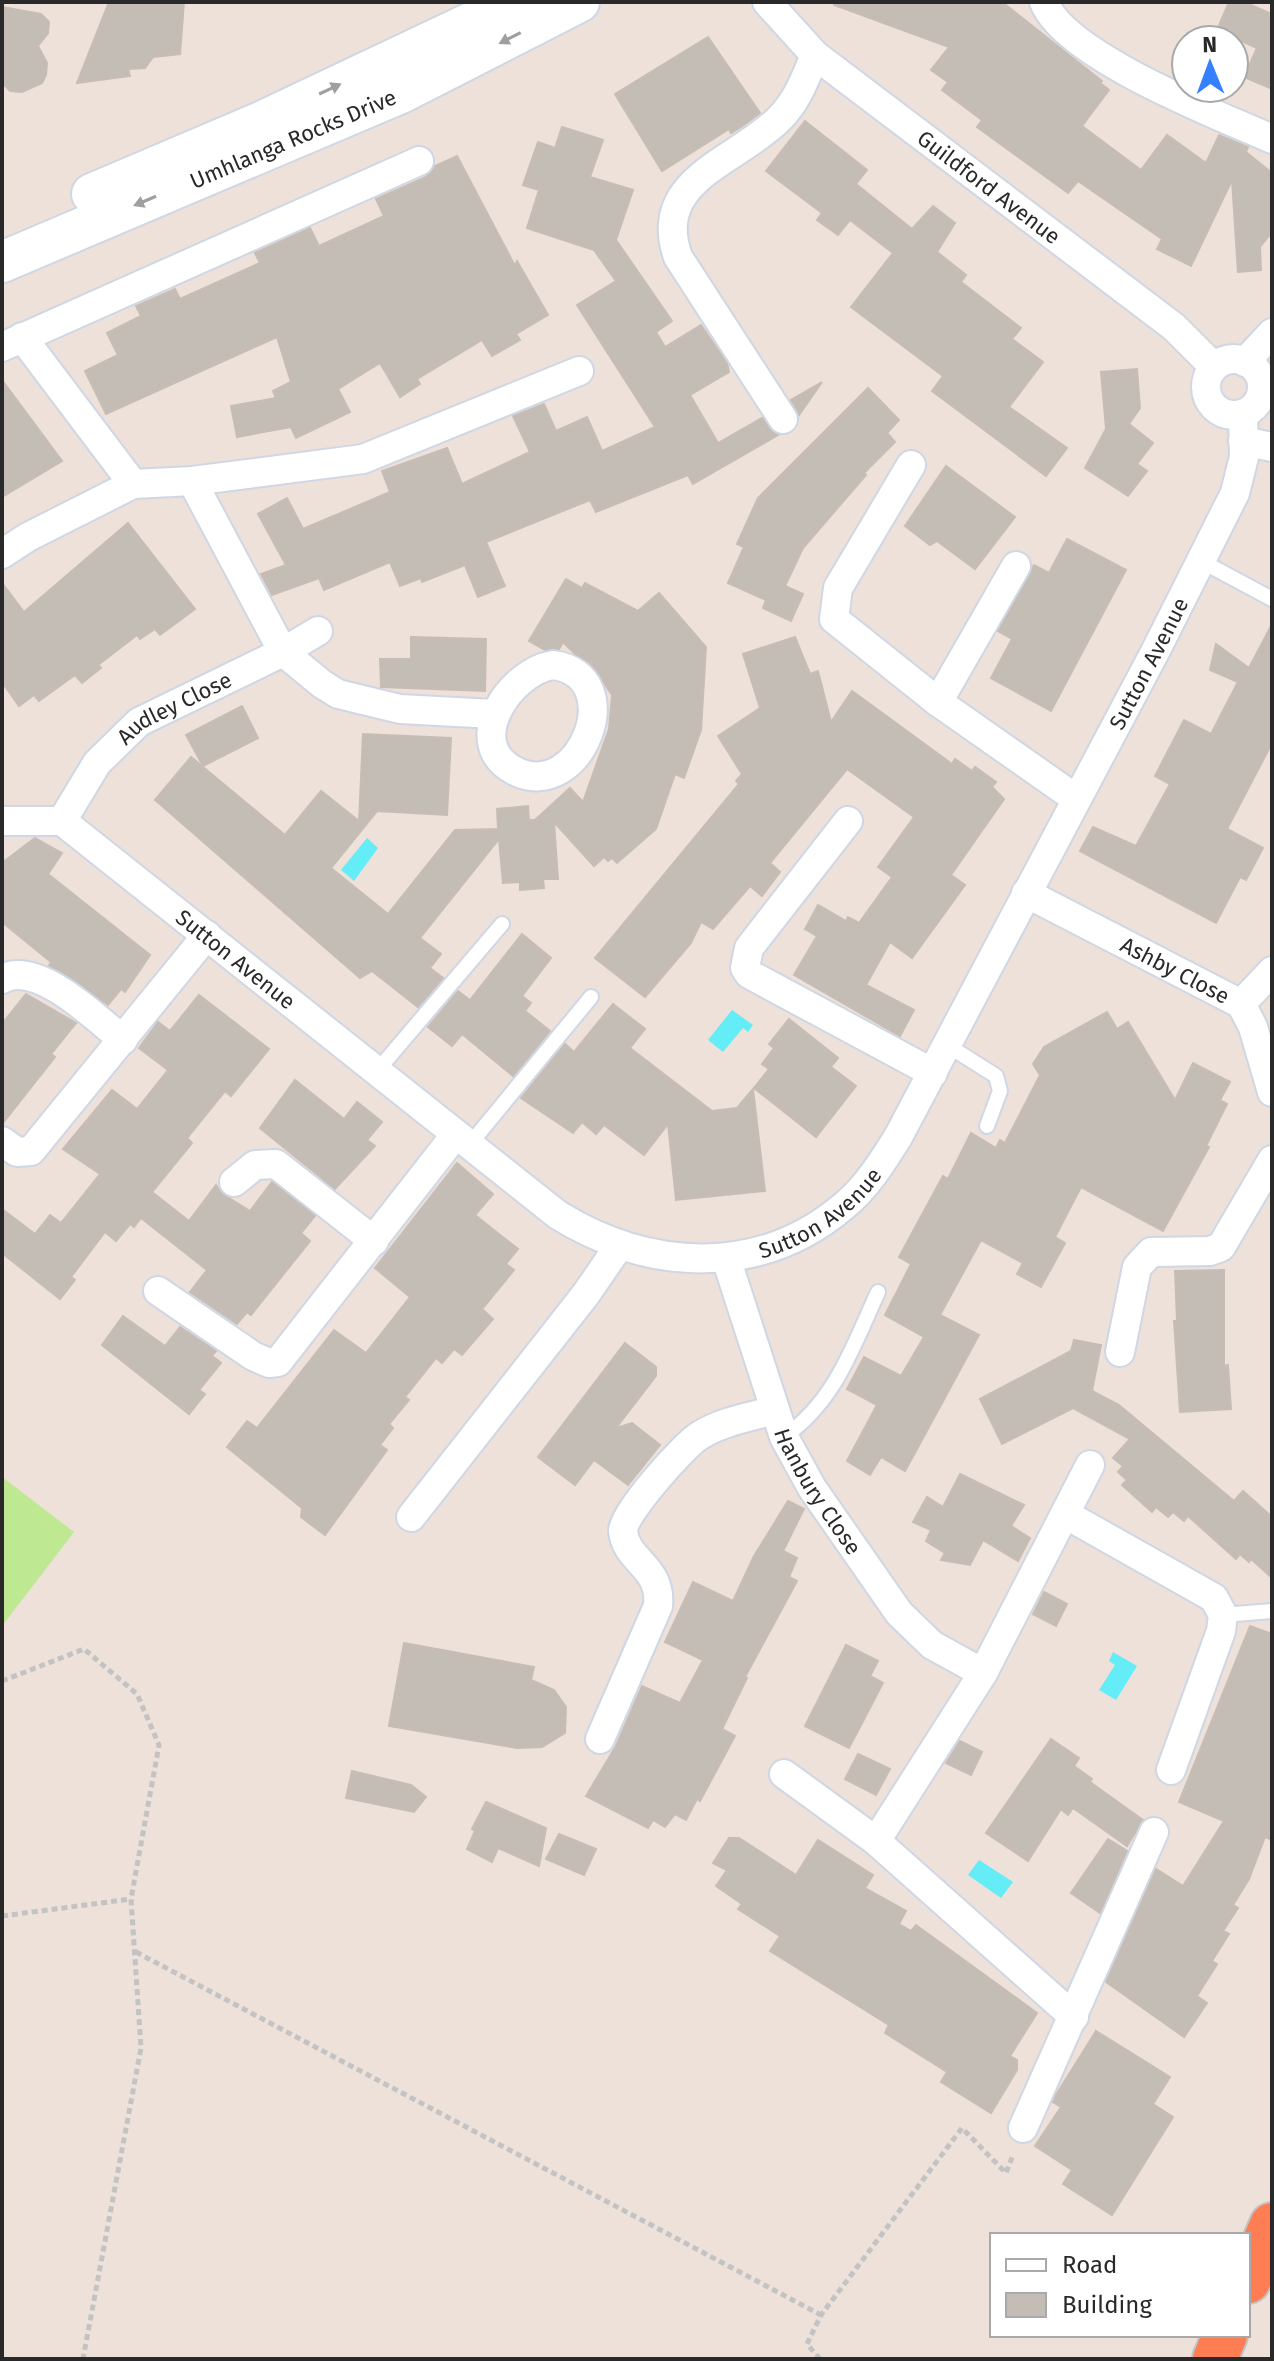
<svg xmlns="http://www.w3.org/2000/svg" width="1274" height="2361" viewBox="0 0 1274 2361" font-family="'Fira Sans',sans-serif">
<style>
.green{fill:#bfe892}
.water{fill:#64ecf7}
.building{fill:#c4bdb6;stroke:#c8bdb4;stroke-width:2}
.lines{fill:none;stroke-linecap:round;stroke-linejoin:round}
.lane-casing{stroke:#cfd7e4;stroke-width:18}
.street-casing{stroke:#cfd7e4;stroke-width:32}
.secondary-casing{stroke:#cfd7e4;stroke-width:44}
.highway-casing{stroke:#c3c3c3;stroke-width:48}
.path{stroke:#c3c3c3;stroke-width:5;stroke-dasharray:6 4;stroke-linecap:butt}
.lane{stroke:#fff;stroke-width:14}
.street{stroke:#fff;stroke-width:28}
.secondary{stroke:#fff;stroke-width:40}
.highway{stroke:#ff7d53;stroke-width:44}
.oneway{fill:#9f9f9f}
.labels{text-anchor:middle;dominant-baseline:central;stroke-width:7;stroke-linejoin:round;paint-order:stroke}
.street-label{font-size:22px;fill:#292929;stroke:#fff}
</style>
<rect width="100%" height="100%" fill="#ede1da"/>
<!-- green -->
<path class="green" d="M2,1477l72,55 -72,94z"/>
<!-- water -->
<g class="water">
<path d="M367,838l11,10 -24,33 -13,-11z"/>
<path d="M732,1010l21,15 -5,7 -5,-4 -20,24 -15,-12z"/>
<path d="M1113,1652l24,14 -21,34 -17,-10 16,-25 -6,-4z"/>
<path d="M979,1860l34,22 -12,16 -33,-23z"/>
</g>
<!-- building -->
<g class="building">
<path d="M109,2h75l-4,52 -27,3 -8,11 -17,1 2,7 -53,7z"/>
<path d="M835,2h167l100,79 -2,2 9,7 -27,36 59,44 26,-35 39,28 13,-28 29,12 -2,5 26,21v59l-12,15 1,23 -23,2 -6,-92 -41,86 -34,-17 5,-10 -84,-58 -10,12 -91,-66 5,-7 -40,-30 6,-8 -17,-12 18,-23 -115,-42z"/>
<path d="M1229,2h15l28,12v75l-28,-12 13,-29 -40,-18z"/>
<path d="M2,7l39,7 8,8 -1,11 -10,13 9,17 -1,12 -4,8 -20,9 -12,-1 -8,-9z"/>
<path d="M708,37l52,76 -19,14 -10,6 -2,-4 -67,42 -47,-77z"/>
<path d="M805,121l62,49 -11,14 56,45 21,-23 22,17 -18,29 29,23 -5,7 60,46 -9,11 31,23 -34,45 58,41 -21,28 -114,-85 11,-15 -92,-69 42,-54 -43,-33 -12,15 -21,-15 5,-7 -56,-42z"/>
<path d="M562,127l41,13 -13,37 43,13 -17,50 56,81 -16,11 9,15 36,-22 26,38 2,9 -39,23 28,48 44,-25 16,17 -85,49 -5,-9 -92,37 -6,-12 -104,42 19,44 -27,11 -13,-32 -43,17 -1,-4 -21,8 -10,-24 -66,28 -5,-12 -47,17 -11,-21 25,-9 -28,-51 29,-16 16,31 87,-37 -8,-21 65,-23 15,36 68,-32 -17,-36 31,-12 12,27 31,-14 15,34 53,-24 -78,-122 39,-24 -22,-31 -67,-22 12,-38 -16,-5 15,-43 17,6z"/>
<path d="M457,156l58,110 2,-5 31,54 -32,19 4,6 -28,16 -10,-16 -65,39 3,5 -20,13 -20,-34 -42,26 12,23 -54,26 -5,-11 -54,10 -6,-31 45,-8 -3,-7 18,-9 -14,-45 -171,77 -21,-43 33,-16 -11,-22 34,-17 -5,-10 39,-17 5,10 80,-36 -5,-10 55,-25 9,18 65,-30 -8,-17 50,-22 9,-11z"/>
<path d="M1137,369l3,39 -11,16 24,19 -16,21 10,7 -19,25 -43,-28 21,-39 -5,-57z"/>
<path d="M2,380l60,81 -60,36z"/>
<path d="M822,382l-23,33 -8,-15z"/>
<path d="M868,388l31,32 -12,13 8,9 -31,31 2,2 -63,73 -18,38 18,8 -12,27 -28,-13 3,-8 -38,-17 16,-36 -7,-3 21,-46z"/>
<path d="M946,466l69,51 -40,52 -38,-28 -7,4 -25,-19z"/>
<path d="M128,523l67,86 -35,26 -5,-6 -15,10 -3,-4 -39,30 3,3 -19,15 -7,-8 -36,26 -5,-6 -15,11 -17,-24v-99l22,29z"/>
<path d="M1067,539l59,31 -75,141 -60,-33 21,-39 -14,-8 36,-66 15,8z"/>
<path d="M566,579l16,9 3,-5 53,28 21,-18 47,54 -5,83 -17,48 -9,-4 -19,55 -39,34 -5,-5 -4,3 -4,-4 -10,9 -40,-44 4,57h-15l1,9 -24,2v-8l-17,1 -4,-44 -79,99 21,16 -11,14 13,10 -25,29 -46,-36 -12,7 -205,-178 36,-43 94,78 36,-44 38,30 4,-87 88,4 -4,77 -70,-4 -46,57 57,46 67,-84 43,-1 -1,-20 31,-3 1,14h6l35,-32 13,14 26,-73 3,-34 -22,-32 -14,-8 -13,-13 -4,7 -14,1 -16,-9z"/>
<path d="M1272,624v119l-45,86 36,19 -17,32 -6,-3 -24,46 -136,-72 13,-24 43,19 34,-62 -15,-8 29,-56 27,14 27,-52 -28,-12 6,-26 33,24z"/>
<path d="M411,637l75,2 -1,52 -104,-4 -1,-28h31z"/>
<path d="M795,637l15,37 8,-3 13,51 21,-31 100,73 3,-5 17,12 3,-4 21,15 -4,5 12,12 -53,76 14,10 -53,73 -22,-16 -24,43 48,25 -14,26 -106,-61 23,-39 -12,-7 13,-24 28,16 2,-4 11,6 33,-46 -14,-10 36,-50 -67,-48 -77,94 10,9 -18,24 -12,-10 -37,43 -12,-7 -10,21 -46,54 -50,-39 144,-174 -3,-3 6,-7 -24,-38 42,-28 -17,-54z"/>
<path d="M242,706l16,32 -55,28 -17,-31z"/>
<path d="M35,838l27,15 -14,21 102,81 -25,37 -4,-3 -13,16 -59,-39 2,-4 -49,-40v-59z"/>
<path d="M522,934l29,24 -29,38 9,7 -6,8 25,20 -37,45 -51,-42 -10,12 -24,-19 30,-36 12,9z"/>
<path d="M26,994l50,29 -25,31 4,3 -53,67v-100z"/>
<path d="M199,995l70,54 -38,47 -6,-5 -38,47 5,5 -40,49 37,29 27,-36 5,8 29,18 22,-29 43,34 -14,17 9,8 -59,74 -4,-3 -10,12 -47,-32 17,-22 -66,-52 -7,9 -4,-3 -14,17 -11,-9 -34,45 4,3 -15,19 -58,-46v-44l33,25 15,-19 11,8 39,-49 -37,-25 49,-59 25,19 31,-39 -29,-22 19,-26 12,9z"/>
<path d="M613,1004l32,25 -15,19 82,63 25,-3 16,-19 12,102 -89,9 -8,-76 -24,31 -40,-30 -8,9 -14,-12 -9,11 -52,-35 44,-54 9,8z"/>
<path d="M1107,1012l10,17 11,-7 47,78 18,-37 37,19 -10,18 7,4 -21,42 3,1 -46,84 -82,-44 -26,50 10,6 -24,44 -24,-13 6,-11 -42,-23 -41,75 39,20 -74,136 -24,-14 -11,18 -23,-14 30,-56 -30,-16 17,-32 37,19 23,-39 -39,-22 26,-51 -12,-7 44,-81 5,3 23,-46 25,15 4,-8 5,3 35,-68 -7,-11 11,-17z"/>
<path d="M789,1019l49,39 -7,9 25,19 -40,51 -62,-49 15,-19 -7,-5 12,-16 -5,-4z"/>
<path d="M295,1080l49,39 13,-17 25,20 -15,18 8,6 -40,43 -75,-61z"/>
<path d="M457,1163l36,31 -18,21 43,34 -12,15 8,6 -32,39 11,10 -31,36 -8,-6 -12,14 -6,-5 -31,39 4,3 -20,24 4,4 -13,17 7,5 -62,85 -24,-18 1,-9 -75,-61 20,-26 10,7 77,-98 32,23 44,-56 -35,-29z"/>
<path d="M1224,1270v96l4,-1 3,44 -51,3 -6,-91h3l-2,-50z"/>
<path d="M123,1316l42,30 15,-19 36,24 -4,5 9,7 -22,27 6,4 -16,20 -87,-69z"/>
<path d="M1074,1340l27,5 -9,46 27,14 115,96 9,-10 29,26v61l-21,-19 -2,3 -9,-8 -4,5 -48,-43 -4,5 -11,-9 -5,5 -12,-10 -4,5 -30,-27 5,-5 -9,-8 5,-6 -10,-8 17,-19 -57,-31 -71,36 -22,-45 91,-48z"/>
<path d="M625,1343l31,24v9l-40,52 16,-5 28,22 -32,40 -34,-25 -19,25 -37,-28z"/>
<path d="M960,1474l64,31 -13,21 19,12 -12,23 -35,-21 -13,25 -29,-5 4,-7 -19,-12 5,-11 -18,-8 14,-25 16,10z"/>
<path d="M788,1501l16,8 -21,42 14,7 -8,19 8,4 -52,96 2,1 -25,51 13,7 -35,65 -3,-2 -11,21 -11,-6 -10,13 -12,-7 -5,8 -62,-32 30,-50 26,-60 38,17 23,-43 -38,-18 28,-60 40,19 21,-45z"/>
<path d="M1044,1592l23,12 -11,22 -23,-12z"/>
<path d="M1250,1626l22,8v206l-7,-3 -16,42 -16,26 5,3 -15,23 6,3 -17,27 5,3 -20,32 10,7 -23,34 -78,-55 50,-113 27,17 41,-65 -45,-19z"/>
<path d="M404,1643l130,24 -3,13 23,10 12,17 -1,26 -23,14 -25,1 -128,-22z"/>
<path d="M846,1645l32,16 -8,15 13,7 -34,65 -44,-22z"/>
<path d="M1051,1739l28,19 -5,8 18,13 -2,3 53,38 -16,26 -54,-38 -5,7 -7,-6 -33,52 -42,-28z"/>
<path d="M960,1741l22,11 -11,23 -25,-12z"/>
<path d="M858,1754l32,15 -14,26 -31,-16z"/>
<path d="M352,1771l59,14 15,12 -12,15 -68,-14z"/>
<path d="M486,1802l60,26 -7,38 -41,-18 -6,14 -25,-13 8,-18 -3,-2z"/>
<path d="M559,1834l37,15 -12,26 -38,-16z"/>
<path d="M729,1838h10l57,37 22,-35 55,35 -8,13 41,23 -7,13 12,7 5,-6 121,88 -27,43 7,4v10l-26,43 -50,-31 6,-10 -62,-39 4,-8 -119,-74 10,-15 -42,-27 4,-5 -26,-18 11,-16 -14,-7z"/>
<path d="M1108,1839l19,12 -27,62 -29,-20z"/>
<path d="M1096,2031l74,46 -17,27 20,13 -61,98 -49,-31 9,-14 -37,-24 26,-39 -8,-5 3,-7z"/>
</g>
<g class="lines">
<!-- lane casing -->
<g class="lane-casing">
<g id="lane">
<path d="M1201,561l71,38"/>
<path d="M947,1045l49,31 4,15 -13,35"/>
<path d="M377,1071l125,-147"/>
<path d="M470,1144l121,-147"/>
<path d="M784,1437c52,-37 68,-89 94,-145"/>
<path d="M1223,1615l49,-4"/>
</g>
</g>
<!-- street casing -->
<g class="street-casing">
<g id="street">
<path id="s1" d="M767,2l48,53 359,272 40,40"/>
<path d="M1044,2c21,54 174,113 228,137"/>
<path d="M22,337l111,147"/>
<path d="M2,347l417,-186"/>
<circle cx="1234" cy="387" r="28"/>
<path d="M1245,362l27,-29"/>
<path d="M783,419l-105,-162c-27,-77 56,-94 100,-137 19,-18 27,-41 37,-65"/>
<path d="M1243,441l29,6"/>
<path d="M911,465l-73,123 -4,31 104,83 137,96"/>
<path d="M192,481l91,171 39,32 16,10 62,15 94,5"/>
<path d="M2,554l26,-17 105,-53 59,-3 171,-22 216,-88"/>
<path d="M553,665c78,10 28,139 -38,106 -53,-27 -6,-99 38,-106z"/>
<path d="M938,702l78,-136"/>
<path d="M2,821h60"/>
<path id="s2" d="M62,821l496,394c91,56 202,63 287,-10 22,-18 38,-44 53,-68l258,-487 79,-157 9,-36 -1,-42"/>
<path id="s3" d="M62,821l35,-58 42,-41 144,-70 35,-21"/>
<path d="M848,821l-99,127 -4,20 4,6 184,99"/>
<path id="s4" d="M1026,893l215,111 12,23 19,65"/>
<path d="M2,979c35,-20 95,40 121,61"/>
<path d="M1241,1004l31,-33"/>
<path d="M2,1141l15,11 14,-1 176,-216"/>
<path d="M234,1182l21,-17 21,-1 98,77"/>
<path id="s5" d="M726,1258l58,179 28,51 87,125 33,32 51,28"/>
<path d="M158,1291l95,65 16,7 9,-1 178,-228"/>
<path d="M1120,1352l17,-85 14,-15 59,-1 11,-4 51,-87"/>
<path d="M1065,1514l149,84 9,17 -2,16 -50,139"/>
<path d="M411,1517l175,-223 33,-48"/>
<path d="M600,1739l58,-133c4,-40 -32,-44 -35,-75 -2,-15 61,-86 76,-95 21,-14 51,-19 76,-26"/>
<path d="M784,1774l92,67 198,176"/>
<path d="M876,1841l107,-168 107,-208"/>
<path d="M1023,2128l131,-296"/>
</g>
</g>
<!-- secondary casing -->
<g class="secondary-casing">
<g id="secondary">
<path d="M92,194l167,-71 256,-121"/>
<path id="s6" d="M2,262l401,-170 176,-90"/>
</g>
</g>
<!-- highway casing -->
<g class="highway-casing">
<g id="highway">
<path d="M1248,2281l24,-56"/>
<path d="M1215,2359l10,-24"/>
</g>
</g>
<!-- path -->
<g class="path">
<path d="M2,1681l82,-32 53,45 22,51 -28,154 10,149 -58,311"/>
<path d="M2,1916l129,-17"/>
<path d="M136,1952l685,363"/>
<path d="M820,2359l-13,-15 14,-29 141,-187 44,45 7,-18"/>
</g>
<!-- lane -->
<use href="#lane" class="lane"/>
<!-- street -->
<use href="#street" class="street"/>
<!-- secondary -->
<use href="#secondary" class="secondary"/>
<!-- highway -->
<use href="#highway" class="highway"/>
</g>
<!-- one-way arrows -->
<defs><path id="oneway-solid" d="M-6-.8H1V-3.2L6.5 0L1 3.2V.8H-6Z" transform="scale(2)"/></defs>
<g class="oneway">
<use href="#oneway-solid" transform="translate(510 38) rotate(153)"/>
<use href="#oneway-solid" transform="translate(330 89) rotate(-25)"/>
<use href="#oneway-solid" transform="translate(145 201) rotate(157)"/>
</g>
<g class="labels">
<!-- street labels -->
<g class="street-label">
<text stroke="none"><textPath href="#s6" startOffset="316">Umhlanga Rocks Drive</textPath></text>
<text stroke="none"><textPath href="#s1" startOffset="290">Guildford Avenue</textPath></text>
<text stroke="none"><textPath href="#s2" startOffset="1564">Sutton Avenue</textPath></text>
<text stroke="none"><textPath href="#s3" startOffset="164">Audley Close</textPath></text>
<text stroke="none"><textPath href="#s2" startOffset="222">Sutton Avenue</textPath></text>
<text stroke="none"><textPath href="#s4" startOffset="168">Ashby Close</textPath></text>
<text stroke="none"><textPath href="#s2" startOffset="916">Sutton Avenue</textPath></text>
<text stroke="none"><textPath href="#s5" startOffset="252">Hanbury Close</textPath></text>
</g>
</g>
<!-- border -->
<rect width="1274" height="2361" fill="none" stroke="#292929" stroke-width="8"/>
<!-- legend -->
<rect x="990" y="2233" width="260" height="104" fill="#ffffff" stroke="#a9a9a9" stroke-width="2"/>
<rect x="1006" y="2259" width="40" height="12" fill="#ffffff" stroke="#a9a9a9" stroke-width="2"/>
<text x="1062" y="2273" font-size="24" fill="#292929">Road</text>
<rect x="1006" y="2293" width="40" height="24" fill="#c4bdb6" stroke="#a9a9a9" stroke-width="2"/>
<text x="1062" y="2313" font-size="24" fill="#292929">Building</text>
<!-- north arrow -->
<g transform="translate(1210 64) rotate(359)"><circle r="38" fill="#ffffff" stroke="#a9a9a9" stroke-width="2"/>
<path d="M0-6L14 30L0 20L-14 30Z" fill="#3580ff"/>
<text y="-12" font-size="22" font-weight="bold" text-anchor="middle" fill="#292929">N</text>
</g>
</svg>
